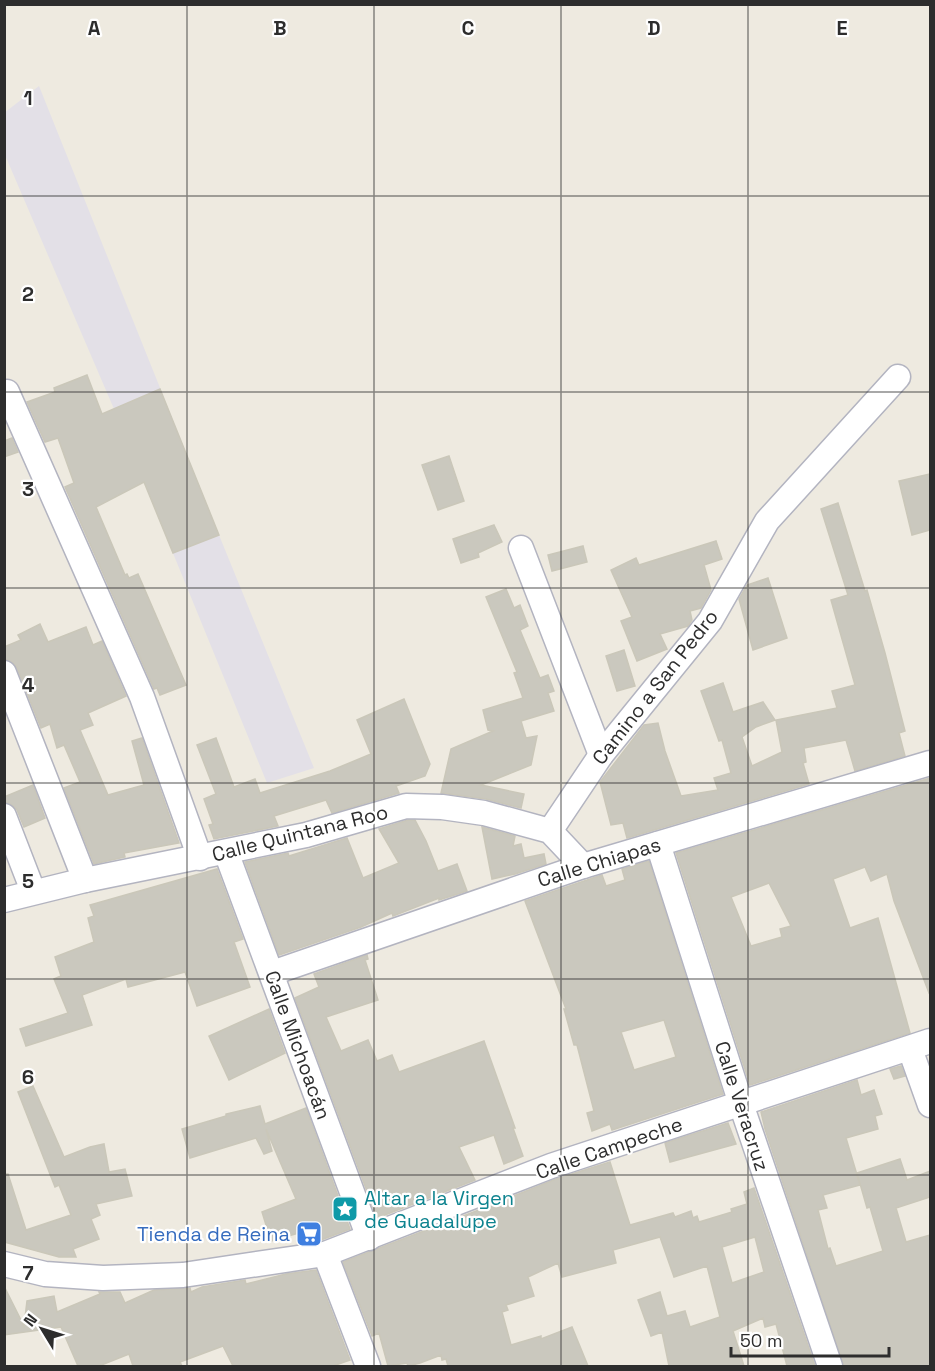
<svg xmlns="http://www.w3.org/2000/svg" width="935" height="1371" viewBox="0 0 935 1371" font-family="'Space Grotesk',sans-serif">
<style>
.industrial{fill:#e3e0e7}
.building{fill:#cac8be;stroke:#cac7b9;stroke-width:1.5;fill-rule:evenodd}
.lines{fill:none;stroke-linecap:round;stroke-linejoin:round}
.minor-casing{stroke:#b3b4c0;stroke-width:27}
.minor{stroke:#fff;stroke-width:24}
.grid{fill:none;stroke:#2d2d2d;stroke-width:1.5;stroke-opacity:0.55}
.labels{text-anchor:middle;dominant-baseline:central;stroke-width:4.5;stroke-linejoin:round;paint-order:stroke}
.street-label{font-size:20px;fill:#2d2d2d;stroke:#fff}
.culture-label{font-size:20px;fill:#0d838f;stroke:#fff;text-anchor:start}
.shop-label{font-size:20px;fill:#366cbe;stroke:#fff;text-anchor:end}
.grid-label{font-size:20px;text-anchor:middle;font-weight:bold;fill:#2d2d2d;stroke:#fff;stroke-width:4.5;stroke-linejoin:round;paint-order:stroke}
</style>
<rect width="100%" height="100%" fill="#eeeae0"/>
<!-- industrial -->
<path class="industrial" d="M39,86l180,449 95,233 -47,15 -153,-374 -109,-254 -1,-42z"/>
<!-- building -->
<g class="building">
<path d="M87,375l15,39 58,-25 59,146 -46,18 -29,-71 -48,25 29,68 2,-1 2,4 9,-4 48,111 -26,10 -3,-7 -3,1 -89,-202 9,-4 -16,-45 -13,4 -18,-40 28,-10 -1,-4z"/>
<path d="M12,438l6,14 -14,5v-16z"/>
<path d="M449,456l15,45 -26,9 -16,-45z"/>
<path d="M930,474v56l-18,5 -13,-54z"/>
<path d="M838,503l27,88 2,-1 18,63 20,78 -6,2 6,23 -50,15 -9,-31 -42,8 2,14 -3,1 6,21 -182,54 -4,-15 -12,2 -11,-43 44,-57 14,-2 7,28 16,45 37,-6 -4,-12 17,-5 -9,-33 -3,1 -18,-50 22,-8 10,29 30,-10 12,18 -19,7 -14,10 10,29 30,-14 -6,-32 61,-12 -5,-17 23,-6 -24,-85 17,-5 -27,-86z"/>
<path d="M494,525l8,17 -24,11 1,4 -18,6 -8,-24z"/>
<path d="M716,541l6,18 -18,6 7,25 -10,18 -11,3 2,9 -4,6 -28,8 7,15 -30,12 -16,-40 11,-4 -21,-47 25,-12 3,7z"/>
<path d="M583,546l4,16 -35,9 -4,-16z"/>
<path d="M768,578l19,60 -34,12 -14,-51 8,-14z"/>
<path d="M506,589l8,19 6,-3 8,21 -8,4 20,48 8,-3 6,16 -6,2 6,18 -33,10 5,17 11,-2 -6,29 -50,20 43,9 -3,14 -35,-9 -45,-6 10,-44 42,-18 -5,-1 -5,-20 40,-12 -9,-25 3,-1 -31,-75z"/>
<path d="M40,624l8,18 38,-15 7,18 9,-4 24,55 -38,17 5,12 -13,5 28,65 36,-10 -12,-44 10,-3 37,105 -55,10 1,4 -31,7 -30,-76 16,-6 -16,-37 -7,3 -7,-24 -9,4 -24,-60 -5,-6 -8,-3v-12l17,-7 -3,-5z"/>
<path d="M624,650l11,36 -18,5 -11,-35z"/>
<path d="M404,699l26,65 -5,12 -29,10 3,7 -67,20 -6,-13 -52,16 4,10 -64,13 -5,-14 4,-1 -9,-25 12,-5 -19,-49 19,-7 18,49 21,-8 5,14 70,-22 41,-17 -14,-34z"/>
<path d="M930,778v214l-1,1 -35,-92 -7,-27 -16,7 -6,-14 -32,12 17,49 28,-10 32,115 -160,52 -74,-232zM769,883l22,43 -11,3 2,8 -31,9 -20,-49z"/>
<path d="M33,785l12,33 -21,9 -7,-17 -5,-5 -8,-3v-5z"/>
<path d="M408,820h7l11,21 12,30 19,-7 10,27 -28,9v-2l-46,18 -1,-3 -31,14 -82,28 -34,-93 43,-9 1,3 58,-18 16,40 36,-15 -20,-34z"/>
<path d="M482,827l33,9 -2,10 8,-2 3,14 20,-4 2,10 -31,10 -23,5z"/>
<path d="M649,861l74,233 -111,36 -2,-6 -18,7 -5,-18 7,-2 -17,-66h-3l-10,-36h2l-41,-108 77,-26 4,11 19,-6 -3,-11zM664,1020l12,37 -42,13 -13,-38z"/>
<path d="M217,869l26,70 -9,3 16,45 -53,19 -12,-34 -57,15 -2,-8 -44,16 10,30 -66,21 -6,-17 48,-16 -14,-34 7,-3 -6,-19 39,-15 -6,-24 6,-2 -4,-11z"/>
<path d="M367,955l1,4 -3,1 13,40 -52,17 15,34 27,-11 9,21 15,-6 7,17 85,-31 31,87h-2l10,28 -19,8 -10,-29 -35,12 16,33 -98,38 -82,-220 24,-11 -5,-13z"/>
<path d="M269,1009l16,44 -56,27 -20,-44z"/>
<path d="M901,1066l4,10 -11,3 -4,-10z"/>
<path d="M857,1080l4,15 13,-5 8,24 -7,2 3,13 -32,9 14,47 -37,10 4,13 -9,2 10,39 2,-1 6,18 47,-15 -13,-44 -3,1 -10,-35 43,-14 7,21 23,-9v26l-34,11 10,34 24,-7v131h-86l-79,-237 -4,-17z"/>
<path d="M33,1086l31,71 26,-10 14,-3 5,28 16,-3 7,27 -36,8 4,11 -9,4 8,20 -26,10 3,8h-17l-55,-15v-68h4l18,56 45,-15 -12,-30 -4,2 -37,-95z"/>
<path d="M260,1106l5,18 41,-16 44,121 -29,11 -8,1 -4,-11 -38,11 -9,-29 34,-13 -30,-70 6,22 -8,3 -8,-16 -66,20 -8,-29 44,-13v-2z"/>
<path d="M728,1123l8,21 -66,18 -5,-19z"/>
<path d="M610,1162l20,63 43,-12 2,4 16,-6 2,7 4,-2 2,6 33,-10 -1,-3 16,-5 -3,-12 10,-4 61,178h-28l-11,-42 -11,3 -2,-9 -30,13 11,35h-75l-7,-34 -11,4 -13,-36 22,-8 7,24 18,-5 5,16 30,-10 -13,-51 -33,11 -14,-40 -47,13 3,13 -54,14 -4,-14 -30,14 6,19 -28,9 2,5 -6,2 9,33 30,-9v3l31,-12 16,39h-140l-2,-7 -4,1 -1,-5 -21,8 -12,3 -1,-3 -19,3 -9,-33 -7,3 -29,-74 146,-56v1l15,-7 52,-21zM755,1237l9,35 -32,11 -10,-36z"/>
<path d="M316,1270l34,90 -17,6h-100l-10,-20 -43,16 2,4h-49l-4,-12 -30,12h-21l-17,-39 -57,8v-49l20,40 3,-25 27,-5 3,16 43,-18 -1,-2h21l5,11 29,-13 36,-2 1,4 11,-5 43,-7 1,4 40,-10z"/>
</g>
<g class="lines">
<!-- minor casing -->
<g class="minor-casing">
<g id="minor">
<path d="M7,392l135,305 58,161"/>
<path d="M521,548l80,207"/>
<path d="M4,673l81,207"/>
<path d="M4,816l29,75"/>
<path d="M550,831l51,-76 109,-134 57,-100 131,-144"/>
<path d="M658,844l83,260 89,262"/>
<path d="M226,852l143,386"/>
<path d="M4,900l81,-20 221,-45 100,-29 36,1 42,6 66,18 33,35"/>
<path d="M272,973l311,-107 347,-103"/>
<path d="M910,1049l20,56"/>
<path d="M325,1254l43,112"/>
<path d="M4,1264l41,10 58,4 80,-3 142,-21 226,-88 379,-125"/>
</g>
</g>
<!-- minor -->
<use href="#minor" class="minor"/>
</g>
<!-- grid -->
<path class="grid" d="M187,4v1362M374,4v1362M561,4v1362M748,4v1362M4,196h926M4,392h926M4,588h926M4,783h926M4,979h926M4,1175h926"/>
<!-- icons -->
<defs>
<g id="sight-square" transform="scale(1.35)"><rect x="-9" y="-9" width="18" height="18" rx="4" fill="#0f9aa8" stroke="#fff"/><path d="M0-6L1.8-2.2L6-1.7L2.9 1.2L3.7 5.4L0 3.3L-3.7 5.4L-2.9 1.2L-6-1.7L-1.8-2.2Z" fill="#fff"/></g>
<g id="supermarket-square" transform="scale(1.35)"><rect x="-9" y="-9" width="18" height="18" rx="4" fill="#3f7fe0" stroke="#fff"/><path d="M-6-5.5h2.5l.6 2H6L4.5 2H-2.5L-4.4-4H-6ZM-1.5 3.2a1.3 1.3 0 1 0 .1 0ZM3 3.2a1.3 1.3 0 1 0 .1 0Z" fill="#fff"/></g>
</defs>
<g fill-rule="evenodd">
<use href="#sight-square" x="345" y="1209"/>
<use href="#supermarket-square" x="309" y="1234"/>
</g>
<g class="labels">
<!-- street labels -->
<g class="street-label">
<text transform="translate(655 687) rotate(-52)">Camino a San Pedro</text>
<text transform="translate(300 833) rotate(-14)">Calle Quintana Roo</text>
<text transform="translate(599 862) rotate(-17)">Calle Chiapas</text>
<text transform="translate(298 1045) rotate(70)">Calle Michoacán</text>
<text transform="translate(742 1106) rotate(72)">Calle Veracruz</text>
<text transform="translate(609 1148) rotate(-19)">Calle Campeche</text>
</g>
<!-- culture labels -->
<g class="culture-label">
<text x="364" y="1198">Altar a la Virgen<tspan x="364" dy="23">de Guadalupe</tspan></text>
</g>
<!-- shop labels -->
<g class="shop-label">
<text x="290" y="1234">Tienda de Reina</text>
</g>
</g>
<g class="grid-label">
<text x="94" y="35">A</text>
<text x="280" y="35">B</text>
<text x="468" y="35">C</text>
<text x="654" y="35">D</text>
<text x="842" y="35">E</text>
<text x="28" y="105">1</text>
<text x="28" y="301">2</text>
<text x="28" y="496">3</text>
<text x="28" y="692">4</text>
<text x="28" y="888">5</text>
<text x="28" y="1084">6</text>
<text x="28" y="1280">7</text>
</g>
<!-- border -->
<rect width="935" height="1371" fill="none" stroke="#2d2d2d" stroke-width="12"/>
<!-- north arrow -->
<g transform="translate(42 1329) rotate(308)" stroke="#ffffff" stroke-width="4.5" paint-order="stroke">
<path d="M0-4.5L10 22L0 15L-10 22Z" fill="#2d2d2d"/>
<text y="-9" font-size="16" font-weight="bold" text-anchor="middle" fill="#2d2d2d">N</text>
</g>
<!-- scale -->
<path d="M731 1347v9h158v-9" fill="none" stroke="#2d2d2d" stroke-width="3"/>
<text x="740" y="1347" font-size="18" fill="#2d2d2d" stroke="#ffffff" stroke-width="4.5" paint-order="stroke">50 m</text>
</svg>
